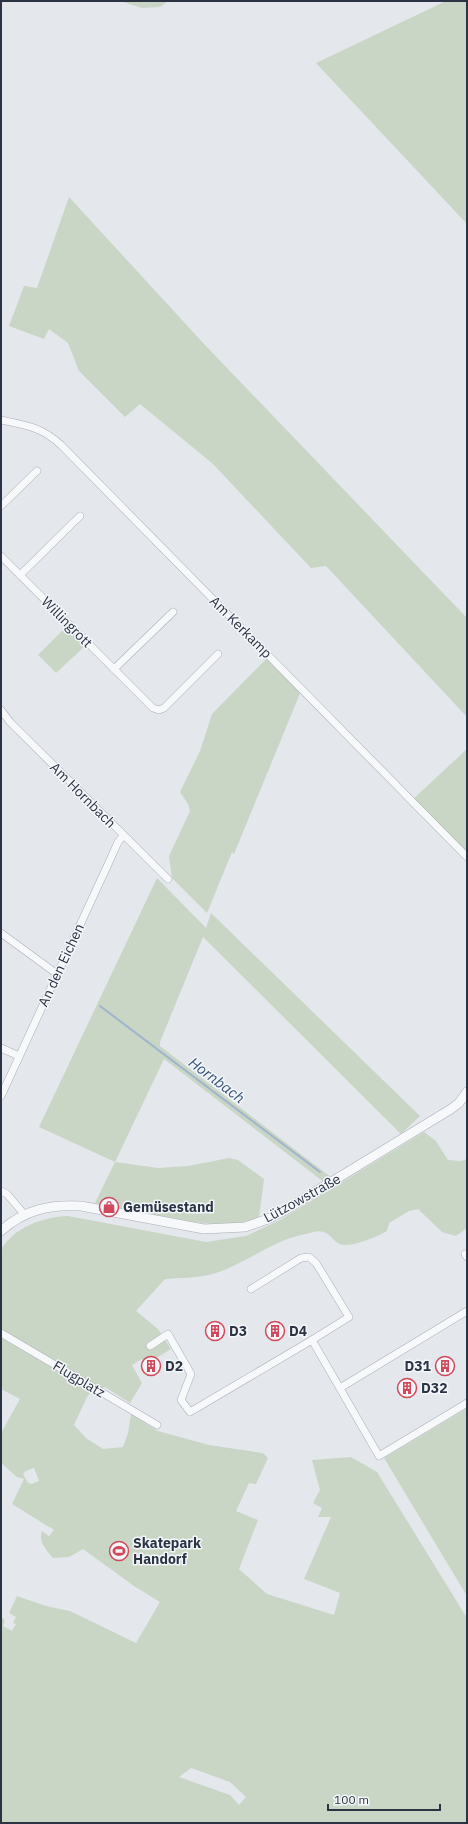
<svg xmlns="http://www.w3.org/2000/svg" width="468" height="1824" viewBox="0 0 468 1824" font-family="'IBM Plex Sans',sans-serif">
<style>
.green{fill:#c9d6c5;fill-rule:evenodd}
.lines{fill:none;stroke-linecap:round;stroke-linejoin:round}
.stream{stroke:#9fb4cc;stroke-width:2}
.minor-casing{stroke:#a9aeb7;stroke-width:8}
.tertiary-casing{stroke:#a9aeb7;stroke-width:10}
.minor{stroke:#f7f8fa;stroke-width:7}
.tertiary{stroke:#f7f8fa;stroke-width:9}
.labels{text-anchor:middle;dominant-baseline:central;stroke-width:3;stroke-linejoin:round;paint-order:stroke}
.street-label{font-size:14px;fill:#2b3445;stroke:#f4f6f9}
.poi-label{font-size:14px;font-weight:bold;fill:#2b3445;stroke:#f4f6f9;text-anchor:start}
.water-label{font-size:15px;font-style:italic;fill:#34527a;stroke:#f4f6f9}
</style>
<rect width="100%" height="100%" fill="#e4e7ec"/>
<!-- green -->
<g class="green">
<path d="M120,1h48l-8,6 -18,1z"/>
<path d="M446,1h21v223l-151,-161z"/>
<path d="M69,197l136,148 262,273v99l-141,-151 -15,2 -98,-104 -73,-60 -15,13 -46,-46 -11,-28 -19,-14 -5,10 -35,-13 15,-40 13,2z"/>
<path d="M66,627l19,19 -29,27 -18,-18z"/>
<path d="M268,657l33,34 -67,163 -2,-2 -25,61 -35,-35 -3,-22 21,-45 -2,-7 -8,-12 20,-41 12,-37z"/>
<path d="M467,749v108l-57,-55z"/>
<path d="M157,878l49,50 5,-15 209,203 -19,18 -198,-197 -43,105v4l172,132 -7,5 -161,-124 -49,103 43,6 30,-2 41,-8 9,2 26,19 -5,38c-33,14 -70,4 -103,-2 -20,-4 -41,-7 -61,-12l20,-41 -76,-35z"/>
<path d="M424,1132l12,9 12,19 13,1 6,-2v69l-11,8 -14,-4 -24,-23 -9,2 -20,12 -2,8c-10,6 -33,15 -44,14 -9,-1 -11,-11 -20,-13 -5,-2 -12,1 -17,2 -34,6 -60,30 -93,40 -15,4 -33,4 -48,5l-29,32 22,18 13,20 -26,16 -3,-6 -10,6 10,18 -12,20 -25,-16 -17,8 -14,30 12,13 17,11 20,-2 5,-14 3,-19 27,17 51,14 54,8 5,5 -12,26 -7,-1 -13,28 22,9 -19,49 28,25 67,21 6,-22 -36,-14 27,-62h-13l4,-9 -9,-5 7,-13 -8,-30 39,-3 26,15 90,146v205h-466v-206l4,3 -2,6 9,5 4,-7 -3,-1 3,-6 -7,-4 8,-17 29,10 24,5 66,32 24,-41 -26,-16 -51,-37 -14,8 -16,1c-7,-8 -15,-17 -11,-27l7,5 5,-6 -42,-26 12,-25 -7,-2 -16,-14v-30l19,-34 -19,-10v-139c13,-23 42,-33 67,-34l138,26 40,-6 34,-16zM34,1468l5,13 -7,3 -4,-1 -5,-9 3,-3zM191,1768l39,14 16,15 -7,8 -9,-10 -51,-18z"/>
<path d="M467,1408v188l-83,-138z"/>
</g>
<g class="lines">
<!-- stream -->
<path class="stream" d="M100,1006l220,166"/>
<!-- minor casing -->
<g class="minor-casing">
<g id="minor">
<path d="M1,420c25,5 41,7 60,25l406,412"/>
<path d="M1,506l36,-35"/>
<path d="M1,556l152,152 6,2 5,-2 54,-54"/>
<path d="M20,575l60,-59"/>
<path d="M114,669l59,-57"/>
<path d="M1,710l9,12 158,157"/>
<path d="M1,933l56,41"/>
<path d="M1,1048l18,8"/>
<path d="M1,1096l109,-236 8,-18 5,-6"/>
<path d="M1,1191l6,3 17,20"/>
<path d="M465,1254l2,3"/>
<path d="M251,1289l50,-31 8,-1 7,6 33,54 -37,23 67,116 88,-53"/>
<path d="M1,1333l156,92"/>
<path d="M150,1346l18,-12 23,40 -10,26 9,12 122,-72"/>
<path d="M340,1388l127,-77"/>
</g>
</g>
<!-- tertiary casing -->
<g class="tertiary-casing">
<path id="tertiary" d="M1,1231c23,-21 49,-27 80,-25l123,23 41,-2 23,-8 19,-10 164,-100 8,-6 8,-11"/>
</g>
<!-- minor -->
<use href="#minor" class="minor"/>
<!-- tertiary -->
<use href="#tertiary" class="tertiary"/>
</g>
<!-- icons -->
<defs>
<g id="shop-ring" transform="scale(1)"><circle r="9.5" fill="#f4f6f9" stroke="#d1495b" stroke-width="1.5"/><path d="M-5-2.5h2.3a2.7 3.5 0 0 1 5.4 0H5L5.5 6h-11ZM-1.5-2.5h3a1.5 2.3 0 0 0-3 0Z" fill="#d1495b"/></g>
<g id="building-ring" transform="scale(1)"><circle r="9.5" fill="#f4f6f9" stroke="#d1495b" stroke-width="1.5"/><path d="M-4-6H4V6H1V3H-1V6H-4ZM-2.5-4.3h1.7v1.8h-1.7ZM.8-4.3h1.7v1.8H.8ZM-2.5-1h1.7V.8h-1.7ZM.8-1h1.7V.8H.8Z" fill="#d1495b"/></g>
<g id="stadium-ring" transform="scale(1)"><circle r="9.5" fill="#f4f6f9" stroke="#d1495b" stroke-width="1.5"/><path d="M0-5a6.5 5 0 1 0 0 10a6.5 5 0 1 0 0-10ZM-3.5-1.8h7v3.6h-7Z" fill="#d1495b"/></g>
</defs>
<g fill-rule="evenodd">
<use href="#shop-ring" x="109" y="1207"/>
<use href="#building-ring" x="215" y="1331"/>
<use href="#building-ring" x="275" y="1331"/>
<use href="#building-ring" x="151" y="1366"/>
<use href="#building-ring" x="445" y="1366"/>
<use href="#building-ring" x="407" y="1388"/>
<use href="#stadium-ring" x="119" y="1551"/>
</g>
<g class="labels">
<!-- street labels -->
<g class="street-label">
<text transform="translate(67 622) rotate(45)">Willingrott</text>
<text transform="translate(241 627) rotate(45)">Am Kerkamp</text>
<text transform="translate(83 795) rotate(45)">Am Hornbach</text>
<text transform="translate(61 965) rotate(-65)">An den Eichen</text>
<text transform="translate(302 1198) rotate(-29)">Lützowstraße</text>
<text transform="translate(79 1379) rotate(31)">Flugplatz</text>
</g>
<!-- poi labels -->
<g class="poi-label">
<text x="123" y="1207">Gemüsestand</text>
<text x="229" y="1331">D3</text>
<text x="289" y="1331">D4</text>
<text x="165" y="1366">D2</text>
<text x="431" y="1366" text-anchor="end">D31</text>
<text x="421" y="1388">D32</text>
<text x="133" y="1543">Skatepark<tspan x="133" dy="16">Handorf</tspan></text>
</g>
<!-- water labels -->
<g class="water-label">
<text transform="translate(217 1080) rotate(37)">Hornbach</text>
</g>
</g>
<!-- border -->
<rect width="468" height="1824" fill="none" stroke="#2b3445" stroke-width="4"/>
<!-- scale -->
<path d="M328 1804v6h112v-6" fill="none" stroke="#2b3445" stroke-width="2"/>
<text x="334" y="1804" font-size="12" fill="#2b3445" stroke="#f4f6f9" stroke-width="3" paint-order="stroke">100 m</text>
</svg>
